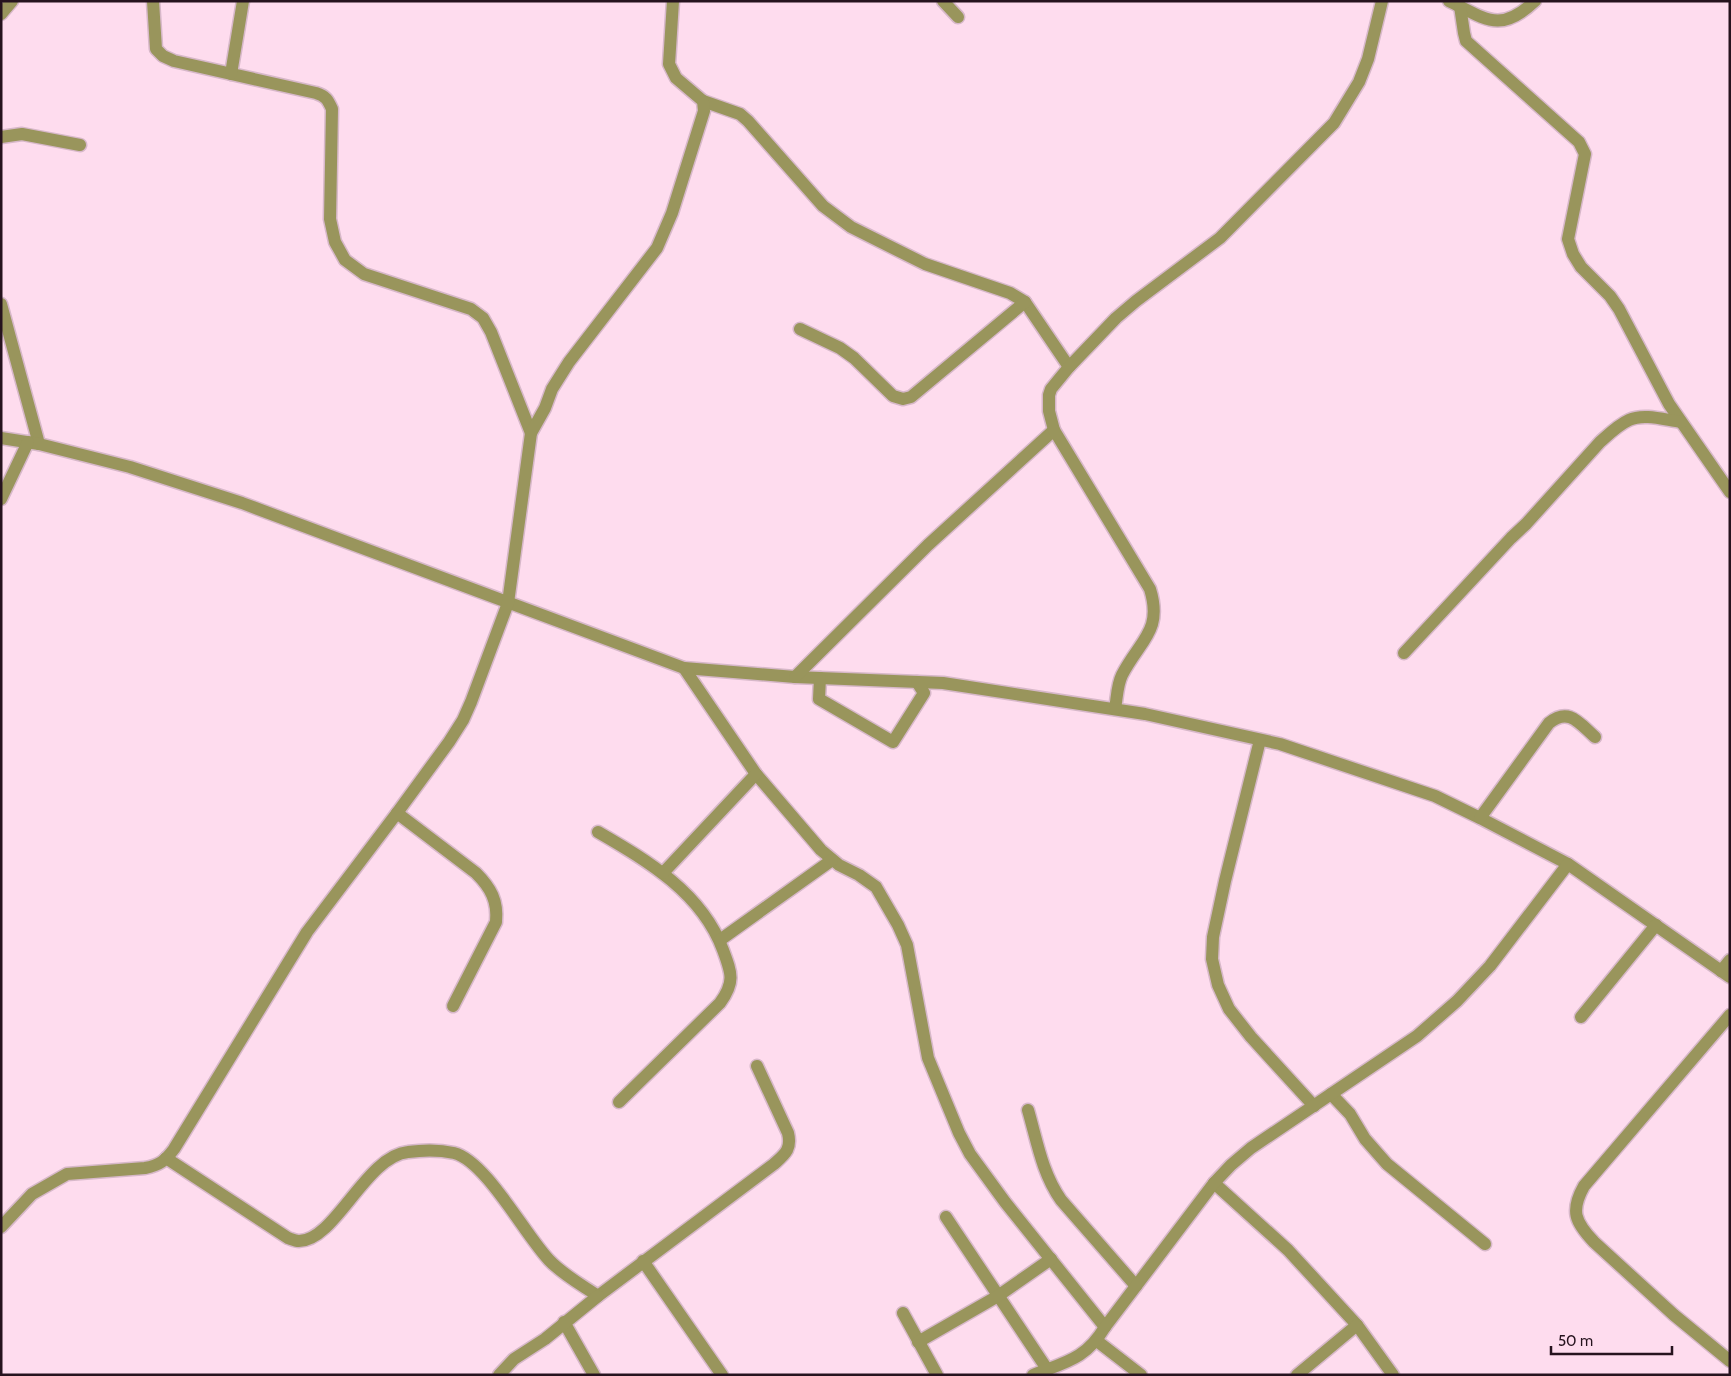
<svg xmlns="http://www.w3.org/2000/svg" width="1731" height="1376" viewBox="0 0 1731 1376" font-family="Cabin,sans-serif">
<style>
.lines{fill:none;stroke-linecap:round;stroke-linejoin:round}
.street-casing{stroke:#d7b8c9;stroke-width:15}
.street{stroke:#99955c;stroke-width:12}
</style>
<rect width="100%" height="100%" fill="#fedcee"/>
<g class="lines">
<!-- street casing -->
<g class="street-casing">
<g id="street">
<path d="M153,1l3,48 7,7 11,5 142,32c10,3 12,7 16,16l-2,110 5,23 10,18 19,14 107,35 12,9 8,14 40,101"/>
<path d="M943,1l15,16"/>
<path d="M1449,1c37,18 51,33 86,0"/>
<path d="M1460,6l4,27 2,8 113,101 6,12 -17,85 5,15 8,13 29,29 9,13 50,95 61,88"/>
<path d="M1,14l11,-13"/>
<path d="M231,74l12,-73"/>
<path d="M703,101l37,13 8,7 75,85 28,21 74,37 85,29 15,9 44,65"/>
<path d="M1,137l21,-3 58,11"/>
<path d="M1,304l38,140"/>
<path d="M800,329l40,19 14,10 39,38 10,3 8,-2 114,-95"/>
<path d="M1,438l38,6 91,23 112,36 442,165 111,9 148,6 202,31 135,30 155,52 45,22 88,46 162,113"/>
<path d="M1,499l27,-57"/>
<path d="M1404,653l107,-115 15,-14 74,-82c9,-8 18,-17 29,-22 15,-7 36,0 52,2"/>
<path d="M684,668l72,106 65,76 18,15 20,10 17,12 22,38 9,20 21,113 31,75 11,21 35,48 100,125"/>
<path d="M795,677l133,-132 126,-115"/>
<path d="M820,678l-1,21 74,43 31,-49 -7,-11"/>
<path d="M1115,709c2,-11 2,-24 7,-34 18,-35 41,-44 28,-86l-96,-159 -5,-19v-16l2,-6 18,-22 47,-49 20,-17 84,-63 114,-115 25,-41 9,-23 14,-58"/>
<path d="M1260,740l-35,141 -12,56 -1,22 6,26 11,24 22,28 63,69"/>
<path d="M397,813l79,60c15,15 22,28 20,49l-43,84"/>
<path d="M1480,818l69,-95c20,-16 30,0 46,14"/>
<path d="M598,832c50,29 104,61 125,118 9,24 12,32 -3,53l-101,99"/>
<path d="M663,873l93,-99"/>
<path d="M720,940l112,-80"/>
<path d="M1721,971l9,-11"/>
<path d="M1730,1015l-146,171c-14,25 -9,36 10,56l80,73 56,46"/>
<path d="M1581,1017l75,-92"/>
<path d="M1331,1094l19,20 15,25 22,25 98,80"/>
<path d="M1028,1110c9,31 14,63 33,90l75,86"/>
<path d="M166,1158l122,80c3,1 7,3 11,3 36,0 67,-85 109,-89 14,-2 33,-2 46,1 32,8 71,82 95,107 14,15 33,25 49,36l176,-132c11,-10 18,-15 14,-31l-31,-67"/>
<path d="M1214,1183l74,67 69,75 36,50"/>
<path d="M946,1217l101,152"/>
<path d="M1,1227l31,-33 35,-20 78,-6c15,-3 20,-7 29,-19l133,-217 90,-119 52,-71 14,-22 8,-18 37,-99 23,-170 14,-25 7,-19 17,-27 88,-114 15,-35 32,-102 -1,-10 -27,-23 -7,-14 4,-63"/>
<path d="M643,1261l79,114"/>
<path d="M903,1313l34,62"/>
<path d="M564,1322l30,53"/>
<path d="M1097,1341l44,34"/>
<path d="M918,1342l80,-46 53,-37"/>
<path d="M499,1375l15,-16 31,-20 53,-43"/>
<path d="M1033,1375c33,-13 53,-16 72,-48l109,-144 17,-18 20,-17 166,-112 40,-35 33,-35 78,-102"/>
<path d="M1297,1375l60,-50"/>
</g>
</g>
<!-- street -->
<use href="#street" class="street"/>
</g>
<!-- border -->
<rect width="1731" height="1376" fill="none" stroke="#26131e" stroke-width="5"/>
<!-- scale -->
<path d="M1551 1346v8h121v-8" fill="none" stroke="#26131e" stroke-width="2.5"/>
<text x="1558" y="1346" font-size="15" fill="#26131e" stroke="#fedcee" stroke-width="4" paint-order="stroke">50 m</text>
</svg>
